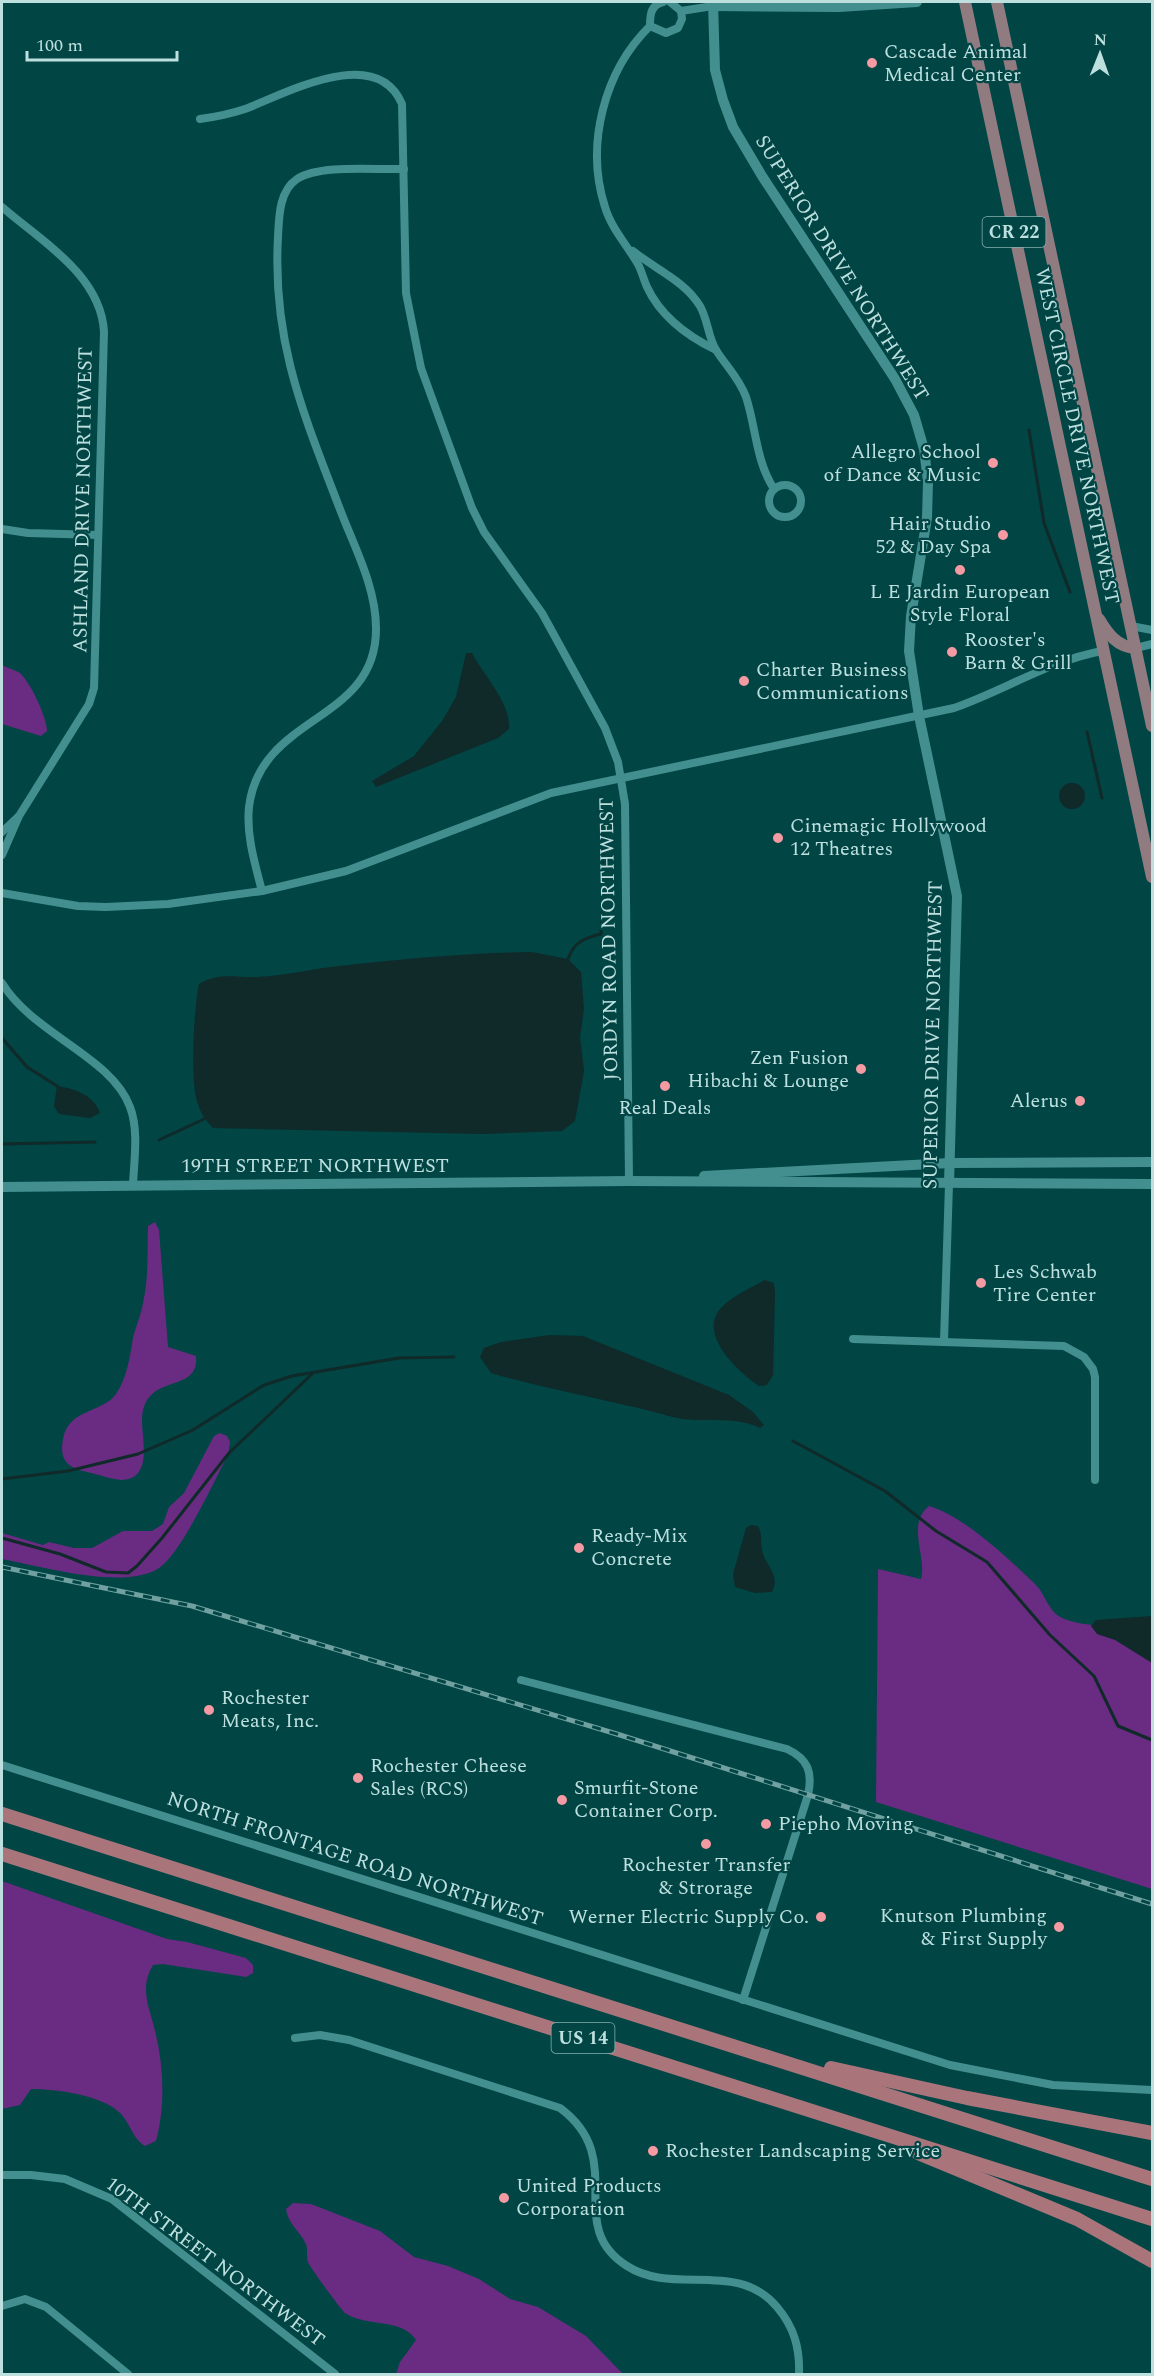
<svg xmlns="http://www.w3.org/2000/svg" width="1154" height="2376" viewBox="0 0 1154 2376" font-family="Spectral,serif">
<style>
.green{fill:#692c82}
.water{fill:#102929}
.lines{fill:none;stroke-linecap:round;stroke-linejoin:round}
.stream{stroke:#102929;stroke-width:3}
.minor{stroke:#438e8e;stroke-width:8}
.tertiary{stroke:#438e8e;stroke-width:10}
.primary{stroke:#907b80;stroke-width:12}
.trunk{stroke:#aa747b;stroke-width:14}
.rail-casing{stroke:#70a1a0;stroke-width:5}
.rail{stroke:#014545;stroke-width:3;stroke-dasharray:9;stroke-linecap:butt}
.poi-dot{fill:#f49aa2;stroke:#014545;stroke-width:2}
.labels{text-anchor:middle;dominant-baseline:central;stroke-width:4.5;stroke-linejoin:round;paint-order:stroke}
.shield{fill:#014545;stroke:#85b2b1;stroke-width:1.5}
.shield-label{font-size:18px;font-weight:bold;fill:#bde0df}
.poi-label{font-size:20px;fill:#bde0df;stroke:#014545;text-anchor:start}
.street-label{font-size:20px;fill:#bde0df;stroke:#014545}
</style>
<rect width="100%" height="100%" fill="#014545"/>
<!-- green -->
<g class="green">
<path d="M2,665c5,3 14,5 18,8 10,9 27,44 27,58l-6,5 -39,-12z"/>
<path d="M155,1222l4,8 9,117 28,9c4,40 -53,14 -54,65 0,19 11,59 -21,59 -9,-1 -15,-3 -22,-5 -19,-6 -42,-5 -36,-36 6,-31 38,-25 53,-45 11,-16 14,-38 17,-56 3,-12 8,-23 10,-35 6,-26 4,-51 5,-77z"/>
<path d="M220,1433l7,3 3,6 -2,13c-15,28 -46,97 -69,113 -34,23 -119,-2 -157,-9v-26l41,12 6,-3 25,6h18l31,-17h29l11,-7 6,-17 15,-14 30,-57z"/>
<path d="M929,1506c36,11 79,52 107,79 8,8 12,23 21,30 22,15 70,10 95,9v265l-276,-87 2,-233 43,10c6,-23 -15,-55 8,-73z"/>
<path d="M2,1881l165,58 20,3 59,16 7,7v8l-7,4 -83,-13 -10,1c-15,25 -2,45 3,70 8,34 9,73 0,106l-11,5c-13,-8 -14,-22 -25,-33 -18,-18 -64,-24 -89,-24l-11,16 -18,4z"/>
<path d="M293,2203l18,1 69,27 34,26 34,9 31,13 31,20 28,8 48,29 37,38h-227l4,-12 16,-22c-15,-23 -49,-12 -71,-27 -3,-2 -36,-47 -37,-51 -2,-6 0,-13 -2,-18 -7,-14 -18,-20 -20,-35z"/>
</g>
<!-- water -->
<g class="water">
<path d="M466,653h6c12,23 39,50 37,76l-11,9 -122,49 -4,-6 42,-25 28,-35 14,-24z"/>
<circle cx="1072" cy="796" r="13"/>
<path d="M532,952l36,7 13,13 3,37 -4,28 4,34 -9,50 -13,10 -79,3 -270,-6c-8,-8 -13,-16 -16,-27 -7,-23 -3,-94 2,-117 21,-12 36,-6 58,-7 27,-1 55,-8 82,-11 64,-7 128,-13 193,-14z"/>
<path d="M57,1086c19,3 36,9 43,27l-10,5 -31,-4 -5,-8z"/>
<path d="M765,1280l9,3 1,10 -2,82 -6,10 -8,1c-21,-14 -62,-52 -38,-78 11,-12 30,-20 44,-28z"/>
<path d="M549,1335l34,1 146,59 24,17 11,13 -4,3c-24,-12 -52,-6 -77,-9 -18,-3 -36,-10 -54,-13 -46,-11 -93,-20 -138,-33l-11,-16 4,-9 17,-6z"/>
<path d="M751,1525l7,1c5,10 2,14 4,24 3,16 19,24 10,42l-17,1 -20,-6 -2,-13 13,-46z"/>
<path d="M1152,1616v47l-37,-23 -18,-6 -6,-8 5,-6z"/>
</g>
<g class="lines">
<!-- stream -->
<g class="stream">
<path d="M1029,430l15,93 26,69"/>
<path d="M1087,732l15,66"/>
<path d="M601,797l3,54 -3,29"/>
<path d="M568,959c6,-17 16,-21 33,-25l1,-21"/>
<path d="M2,1038l25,29 30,19"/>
<path d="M159,1140l45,-21"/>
<path d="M2,1144l93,-2"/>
<path d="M793,1441l92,50 51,40 51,31 63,73 44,41 24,50 34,14"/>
<path d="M2,1479l66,-8 70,-17 55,-24 71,-45 28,-9 107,-18 55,-1"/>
<path d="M2,1538l58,16 46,18 22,1 9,-7 25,-28 67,-85 83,-79"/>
</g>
<!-- minor -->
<g class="minor">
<path d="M663,2c-12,3 -13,12 -13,24l16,7 12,-5 4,-9 -1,-8 -11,-9"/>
<path d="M681,11l32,-5"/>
<path d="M650,26c-46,45 -65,119 -45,181 6,21 23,39 34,59 3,7 5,14 8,21 14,30 40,49 69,63"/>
<path d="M200,119c15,-2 30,-5 45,-10 40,-15 131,-66 157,-5l4,189 15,75 51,140 12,24 58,81 63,115 13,34 7,42 4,377"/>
<path d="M2,207c39,34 99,68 102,125l-10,356 -5,16 -70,112 -17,39"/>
<path d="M633,251c22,18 52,30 67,55 8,14 8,31 16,44 10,16 23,28 30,47 10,30 10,65 28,92"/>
<circle cx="785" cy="501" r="16"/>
<path d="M2,529l26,4 70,2"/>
<path d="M1131,626l21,4"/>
<path d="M1136,648l16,-4"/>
<path d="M2,832l16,-15"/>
<path d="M262,891c-7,-27 -16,-56 -13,-84 11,-93 128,-84 127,-179 0,-40 -21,-80 -35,-116 -37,-97 -69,-169 -63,-275 1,-20 1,-46 19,-58 22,-15 80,-9 107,-10"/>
<path d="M2,893l76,13 28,1 62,-3 94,-13 84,-20 205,-78 403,-85c51,-18 95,-47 148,-57"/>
<path d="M2,983c31,51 110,74 128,124 9,23 4,54 3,78"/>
<path d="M853,1339l211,7 20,11 9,12 2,8v103"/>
<path d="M944,1341l5,-157"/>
<path d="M521,1680l266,69c21,10 26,23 21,46l-65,205"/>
<path d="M2,1765l948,300 103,20 99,5"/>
<path d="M295,2038l25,-3 29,5 211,68c70,52 2,117 67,158 46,30 110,-7 150,41 17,20 23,41 22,67"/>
<path d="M2,2175h29l34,4 47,20 223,175"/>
<path d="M2,2306l23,-7 21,8 82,67"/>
</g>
<!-- tertiary -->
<g class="tertiary">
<path d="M713,2l2,68 8,30 10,27 29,49 133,203 19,36 10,34 4,33 -1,36 -16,98 -2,35 10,65 38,180 -8,288"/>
<path d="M713,6l126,1 78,-5"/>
<path d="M704,1176l246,-13 202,-1"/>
<path d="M2,1187l627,-6 523,3"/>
</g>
<!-- primary -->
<g class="primary">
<path d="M965,2l187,875"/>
<path d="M997,2l155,724"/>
<path d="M1099,619c9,15 18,28 37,29"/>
</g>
<!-- trunk -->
<g class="trunk">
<path d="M2,1814l1150,365"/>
<path d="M2,1854l1150,365"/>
<path d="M831,2068l136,30 185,35"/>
<path d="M918,2153l159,66 75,42"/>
</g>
<!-- rail casing -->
<g class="rail-casing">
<path id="rail" d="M2,1567l190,39 428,129 532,169"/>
</g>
<!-- rail -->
<use href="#rail" class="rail"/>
</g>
<!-- markers -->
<g class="poi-dot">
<circle cx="872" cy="63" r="6"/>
<circle cx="993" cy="463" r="6"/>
<circle cx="1003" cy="535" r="6"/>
<circle cx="960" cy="570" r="6"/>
<circle cx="952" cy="652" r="6"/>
<circle cx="744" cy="681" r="6"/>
<circle cx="778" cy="838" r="6"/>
<circle cx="861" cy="1069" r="6"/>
<circle cx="665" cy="1086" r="6"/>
<circle cx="1080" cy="1101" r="6"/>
<circle cx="981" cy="1283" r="6"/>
<circle cx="579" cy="1548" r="6"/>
<circle cx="209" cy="1710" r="6"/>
<circle cx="358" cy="1778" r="6"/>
<circle cx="562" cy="1800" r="6"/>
<circle cx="766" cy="1824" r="6"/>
<circle cx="706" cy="1844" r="6"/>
<circle cx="821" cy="1917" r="6"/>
<circle cx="1059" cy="1927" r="6"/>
<circle cx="653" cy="2151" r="6"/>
<circle cx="504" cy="2198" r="6"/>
</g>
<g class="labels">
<!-- shield labels -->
<g class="shield">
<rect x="982.5" y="217" width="63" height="30" rx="4.5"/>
<rect x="551.5" y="2023" width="63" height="30" rx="4.5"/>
</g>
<g class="shield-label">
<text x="1014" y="232">CR 22</text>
<text x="583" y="2038">US 14</text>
</g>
<!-- poi labels -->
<g class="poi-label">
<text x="884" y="52">Cascade Animal<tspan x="884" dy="23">Medical Center</tspan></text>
<text x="981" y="452" text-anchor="end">Allegro School<tspan x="981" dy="23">of Dance &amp; Music</tspan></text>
<text x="991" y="524" text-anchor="end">Hair Studio<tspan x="991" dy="23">52 &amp; Day Spa</tspan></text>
<text x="960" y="592" text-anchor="middle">L E Jardin European<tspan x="960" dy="23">Style Floral</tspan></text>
<text x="964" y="640">Rooster's<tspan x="964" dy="23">Barn &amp; Grill</tspan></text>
<text x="756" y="670">Charter Business<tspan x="756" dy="23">Communications</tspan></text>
<text x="790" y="826">Cinemagic Hollywood<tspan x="790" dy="23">12 Theatres</tspan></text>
<text x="849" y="1058" text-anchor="end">Zen Fusion<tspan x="849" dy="23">Hibachi &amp; Lounge</tspan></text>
<text x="1068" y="1101" text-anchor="end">Alerus</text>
<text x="665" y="1108" text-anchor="middle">Real Deals</text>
<text x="993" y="1272">Les Schwab<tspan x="993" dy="23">Tire Center</tspan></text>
<text x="591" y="1536">Ready-Mix<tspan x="591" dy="23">Concrete</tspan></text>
<text x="221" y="1698">Rochester<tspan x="221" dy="23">Meats, Inc.</tspan></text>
<text x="370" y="1766">Rochester Cheese<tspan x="370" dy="23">Sales (RCS)</tspan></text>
<text x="574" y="1788">Smurfit-Stone<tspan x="574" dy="23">Container Corp.</tspan></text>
<text x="778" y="1824">Piepho Moving</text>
<text x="706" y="1865" text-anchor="middle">Rochester Transfer<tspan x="706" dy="23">&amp; Strorage</tspan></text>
<text x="1047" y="1916" text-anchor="end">Knutson Plumbing<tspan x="1047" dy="23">&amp; First Supply</tspan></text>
<text x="809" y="1917" text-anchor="end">Werner Electric Supply Co.</text>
<text x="665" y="2151">Rochester Landscaping Service</text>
<text x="516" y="2186">United Products<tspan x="516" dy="23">Corporation</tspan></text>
</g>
<!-- street labels -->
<g class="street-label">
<text transform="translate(842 268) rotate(58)">SUPERIOR DRIVE NORTHWEST</text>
<text transform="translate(1077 436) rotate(78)">WEST CIRCLE DRIVE NORTHWEST</text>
<text transform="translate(83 500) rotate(-89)">ASHLAND DRIVE NORTHWEST</text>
<text transform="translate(609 939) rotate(-91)">JORDYN ROAD NORTHWEST</text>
<text transform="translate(933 1035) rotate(-89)">SUPERIOR DRIVE NORTHWEST</text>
<text x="315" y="1166">19TH STREET NORTHWEST</text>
<text transform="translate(355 1859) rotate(18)">NORTH FRONTAGE ROAD NORTHWEST</text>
<text transform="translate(215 2262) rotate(37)">10TH STREET NORTHWEST</text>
</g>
</g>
<!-- border -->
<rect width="1154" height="2376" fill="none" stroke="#bde0df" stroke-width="6"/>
<!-- north arrow -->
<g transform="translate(1100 54) rotate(1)" stroke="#014545" stroke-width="4.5" paint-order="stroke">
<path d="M0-4.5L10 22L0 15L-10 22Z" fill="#bde0df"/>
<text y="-9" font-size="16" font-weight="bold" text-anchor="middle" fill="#bde0df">N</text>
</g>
<!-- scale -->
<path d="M27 51v9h150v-9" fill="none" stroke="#bde0df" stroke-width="3"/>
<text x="36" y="51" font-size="18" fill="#bde0df" stroke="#014545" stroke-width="4.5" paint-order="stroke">100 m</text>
</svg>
